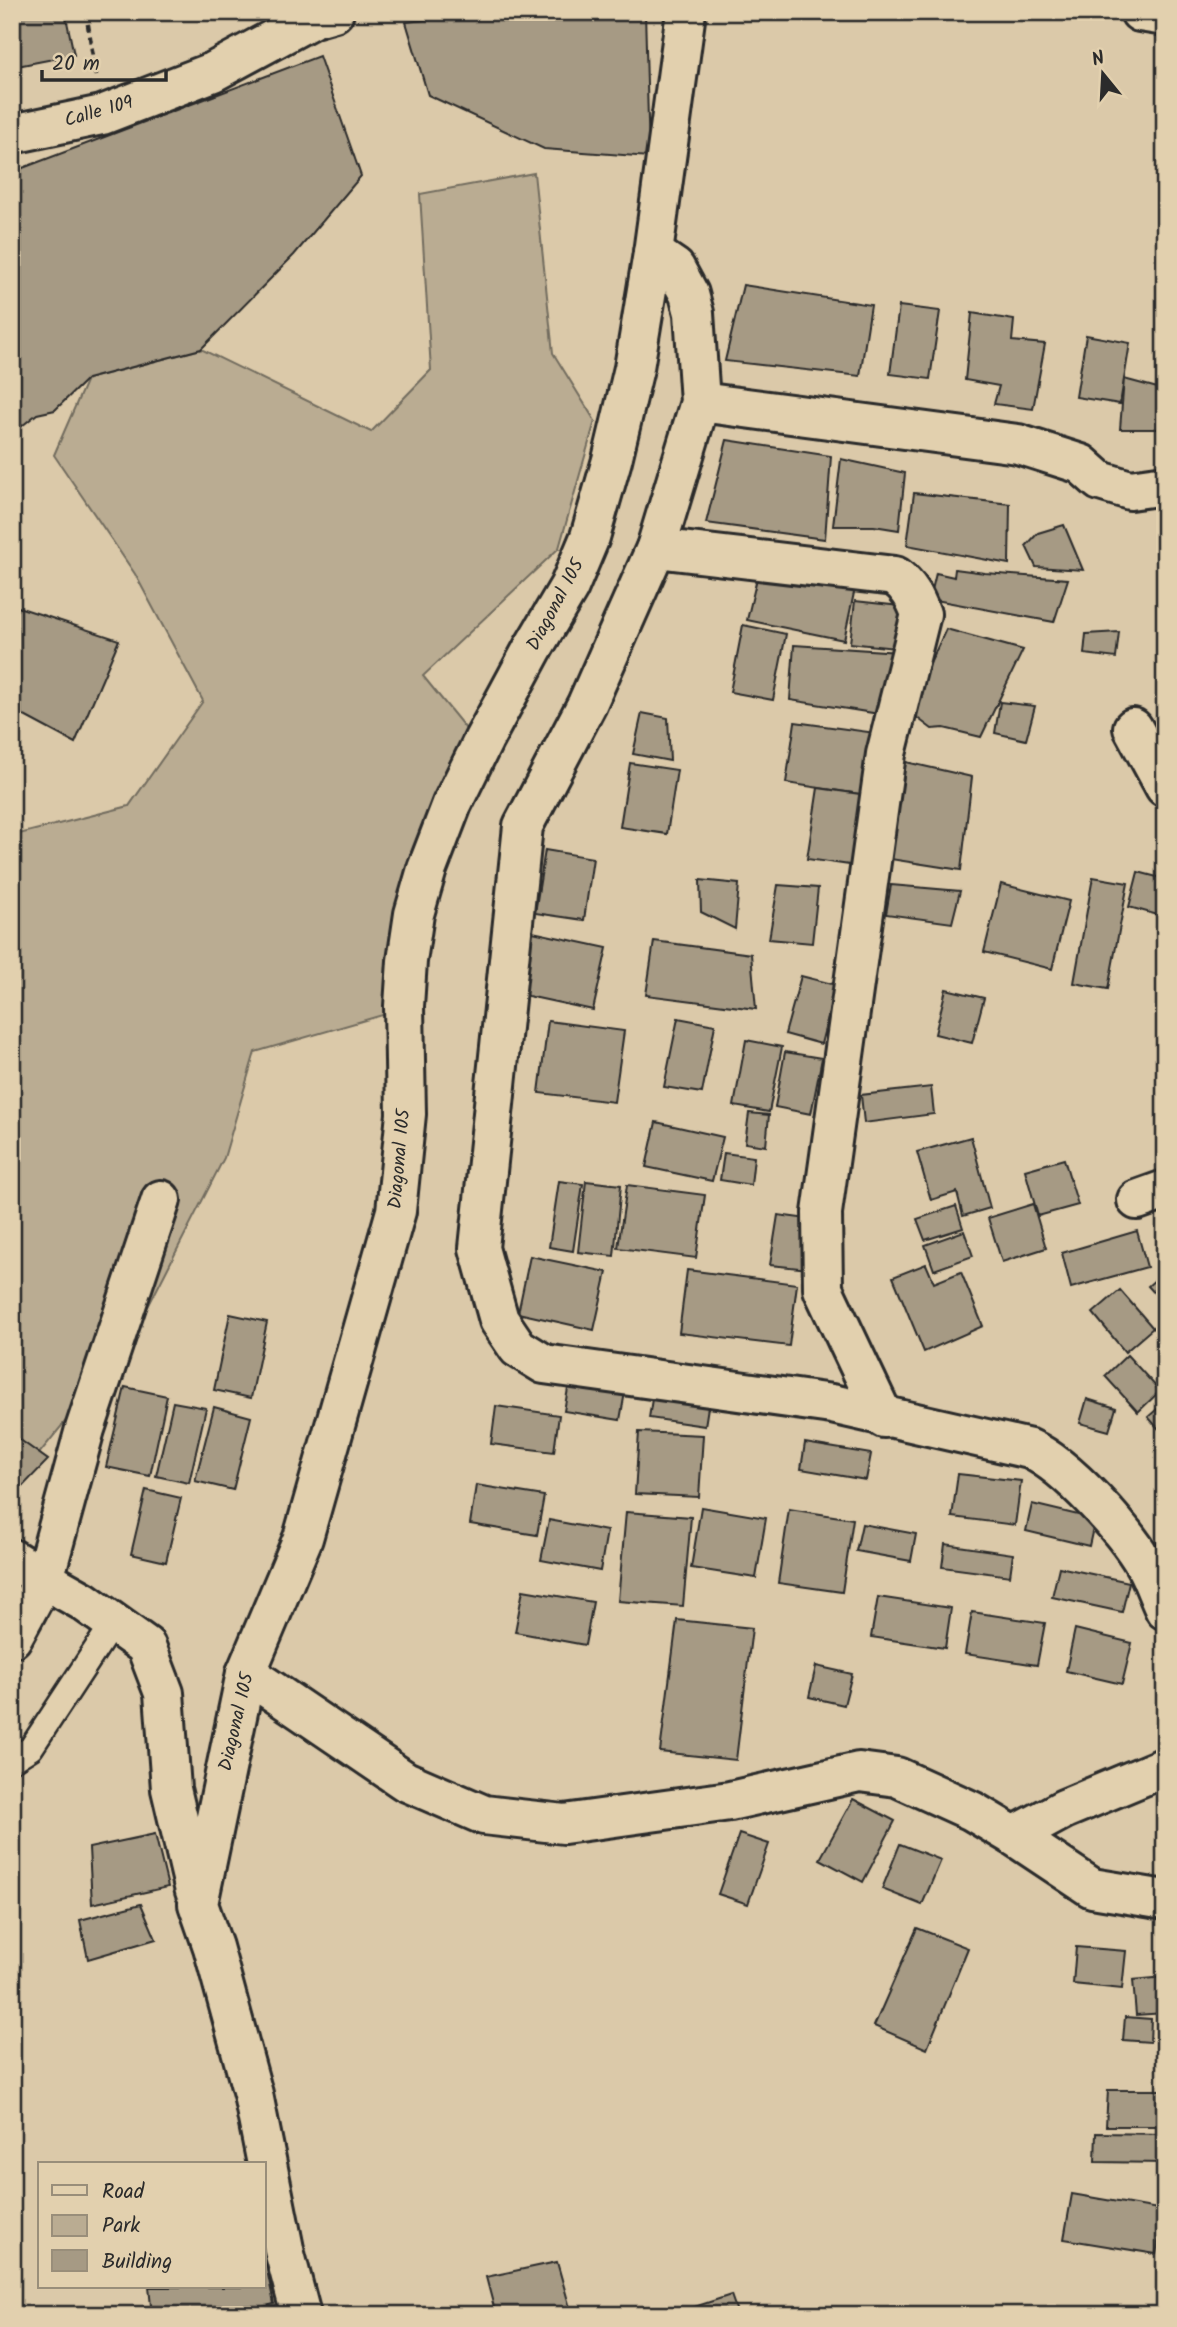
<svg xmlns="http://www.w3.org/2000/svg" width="1177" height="2327" viewBox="0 0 1177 2327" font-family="Kalam,sans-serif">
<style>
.green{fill:#baac92;stroke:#726c5e;stroke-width:2}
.building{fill:#a69a84;stroke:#2b2b2b;stroke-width:2}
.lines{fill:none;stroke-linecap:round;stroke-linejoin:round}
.service-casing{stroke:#2b2b2b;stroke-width:28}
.minor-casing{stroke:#2b2b2b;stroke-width:44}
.path{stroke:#2b2b2b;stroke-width:4.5;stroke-dasharray:7 5;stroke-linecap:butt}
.service{stroke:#e2d0ae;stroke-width:23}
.minor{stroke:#e2d0ae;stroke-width:38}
.labels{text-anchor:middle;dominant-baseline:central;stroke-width:5;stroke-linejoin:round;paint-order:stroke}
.street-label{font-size:19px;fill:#2b2b2b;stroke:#e2d0ae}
</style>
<rect width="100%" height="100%" fill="#dbc9a9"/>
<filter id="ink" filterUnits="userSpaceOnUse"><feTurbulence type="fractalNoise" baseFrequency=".0143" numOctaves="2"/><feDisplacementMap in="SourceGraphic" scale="14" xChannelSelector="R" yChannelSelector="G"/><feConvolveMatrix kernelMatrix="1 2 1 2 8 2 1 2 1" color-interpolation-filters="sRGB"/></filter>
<g filter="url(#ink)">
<!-- green -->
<path class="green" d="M534,173l19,180 42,68 -36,127 -136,128 52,64 -82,272 -138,40 -31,106 -94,184 -118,145v-590l7,-63 110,-28 74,-105 -68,-127 -81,-119 33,-76 114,-30 170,83 60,-62 -11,-176z"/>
<!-- building -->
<g class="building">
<path d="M12,12h53l9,43 -62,12z"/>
<path d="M495,12h150l4,145 -105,-8 -116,-54 -22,-73z"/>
<path d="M319,56l42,120 -67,79 -93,94 -114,30 -32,31 -18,4 -25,20v-262z"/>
<path d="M743,285l128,20 -11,71 -135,-15z"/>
<path d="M899,306l41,5 -10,68 -40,-5z"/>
<path d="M972,313l42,7 -2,21 33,3 -12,65 -39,-5 5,-18 -34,-6z"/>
<path d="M1086,335l44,8 -10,61 -44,-7z"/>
<path d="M1124,379l41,11 -3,39h-42z"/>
<path d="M727,440l104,16 -6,83 -119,-16z"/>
<path d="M841,459l64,14 -6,57 -25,-4h-41z"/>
<path d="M914,493l96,11 -1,60 -102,-19z"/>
<path d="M1064,525l19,45 -47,-3 -10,-21 12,-13z"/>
<path d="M955,569l30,4 83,6 -14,43 -124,-23 6,-26 18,4z"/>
<path d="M758,574l97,14 -11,52 -97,-20z"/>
<path d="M855,601l54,6 -5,42 -54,-6z"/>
<path d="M12,605l107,35 -44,103 -58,-31 -5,14z"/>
<path d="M743,625l43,9 -13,66 -43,-8z"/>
<path d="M946,629l77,21 -42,87 -37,-9 -12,1 -24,-18z"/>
<path d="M1119,632l-3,26 -32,-4 2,-20z"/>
<path d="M794,645l105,7 -13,63 -96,-15z"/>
<path d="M1000,702l35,4 -9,34 -31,-7z"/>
<path d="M642,713l26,5 2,43 -37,-7z"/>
<path d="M795,722l81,11 -9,62 -81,-12z"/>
<path d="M906,762l66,15 -11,93 -77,-12z"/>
<path d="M630,763l47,7 -10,64 -47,-7z"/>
<path d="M818,788l49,7 -10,71 -50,-7z"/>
<path d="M545,850l48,8 -9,62 -49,-7z"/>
<path d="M1138,872l27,7v38l-36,-10z"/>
<path d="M1093,877l35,6 -20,106 -34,-6z"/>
<path d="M700,880l39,4 -4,45 -34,-17z"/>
<path d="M1001,884l68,17 -17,68 -68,-17z"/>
<path d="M778,885l40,3 -6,55 -43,-4z"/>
<path d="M891,885l69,6 -8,32 -66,-9z"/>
<path d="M528,931l79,17 -14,62 -79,-17z"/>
<path d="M654,941l97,13 5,55 -110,-14z"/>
<path d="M801,976l35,9 -15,59 -36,-10z"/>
<path d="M946,989l38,9 -12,45 -37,-9z"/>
<path d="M678,1018l37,7 -13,68 -38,-6z"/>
<path d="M548,1021l76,10 -10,71 -75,-9z"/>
<path d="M746,1040l36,7 -13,65 -35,-6z"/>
<path d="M785,1052l37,6 -11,56 -36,-7z"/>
<path d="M931,1087l3,27 -70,9 -3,-28z"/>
<path d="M749,1113l20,2 -3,31 -21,-3z"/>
<path d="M656,1122l67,15 -11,44 -66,-14z"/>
<path d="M971,1137l19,71 -27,8 -6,-24 -26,8 -14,-48z"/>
<path d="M724,1153l30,4 -3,28 -31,-5z"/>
<path d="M1064,1159l14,46 -40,11 -13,-46z"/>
<path d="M559,1181l24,3 -10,67 -24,-4z"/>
<path d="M586,1181l35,4 -7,71 -36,-4z"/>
<path d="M627,1185l78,10 -9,63 -78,-10z"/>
<path d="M1033,1204l13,44 -44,14 -14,-44z"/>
<path d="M956,1206l7,22 -38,12 -8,-21z"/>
<path d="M778,1215l37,5 -6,49 -39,-4z"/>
<path d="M964,1231l9,25 -39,14 -9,-25z"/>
<path d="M1137,1231l10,36 -76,21 -9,-35z"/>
<path d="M530,1256l77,16 -13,58 -76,-17z"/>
<path d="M926,1264l8,19 27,-11 22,54 -59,26 -31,-75z"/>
<path d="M687,1270l110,14 -8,62 -110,-13z"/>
<path d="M1165,1271v34l-17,-19z"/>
<path d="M1120,1290l33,38 -28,24 -32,-39z"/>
<path d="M230,1314l37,8 -16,76 -37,-8z"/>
<path d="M1127,1355l33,36 -22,21 -33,-36z"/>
<path d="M571,1372l56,9 -7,39 -56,-9z"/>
<path d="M655,1380l56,8 -6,38 -56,-8z"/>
<path d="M125,1387l42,9 -17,80 -44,-9z"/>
<path d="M1087,1399l29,9 -7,23 -29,-8z"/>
<path d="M173,1402l33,6 -17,75 -33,-7z"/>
<path d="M1165,1402v34l-17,-19z"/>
<path d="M496,1406l63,9 -5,37 -63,-8z"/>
<path d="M214,1407l37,10 -18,73 -38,-9z"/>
<path d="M639,1432l64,3 -4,62 -64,-3z"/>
<path d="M12,1434l36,26 -27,28 -9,-6z"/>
<path d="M805,1443l66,11 -5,26 -65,-11z"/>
<path d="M958,1474l63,7 -6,44 -63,-8z"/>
<path d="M476,1485l68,11 -7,39 -67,-11z"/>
<path d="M146,1490l35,8 -15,64 -35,-8z"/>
<path d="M1032,1504l63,15 -6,27 -63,-15z"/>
<path d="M701,1507l65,11 -10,60 -65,-10z"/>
<path d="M789,1509l64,10 -11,73 -64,-9z"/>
<path d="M626,1512l65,5 -8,89 -65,-5z"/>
<path d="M549,1520l58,11 -7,40 -59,-11z"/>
<path d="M862,1524l54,10 -5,27 -55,-10z"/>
<path d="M945,1544l68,10 -3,22 -68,-9z"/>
<path d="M1059,1567l70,15 -7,30 -70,-15z"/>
<path d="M523,1590l70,12 -8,43 -70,-13z"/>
<path d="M878,1597l73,11 -6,40 -74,-11z"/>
<path d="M972,1612l73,11 -8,42 -72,-11z"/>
<path d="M677,1620l75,8 -16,132 -76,-8z"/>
<path d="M1075,1629l57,14 -10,41 -56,-13z"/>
<path d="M816,1666l36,8 -8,31 -35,-8z"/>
<path d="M853,1799l42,22 -32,61 -43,-23z"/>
<path d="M155,1834l13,53 -76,17 -3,-56z"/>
<path d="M739,1834l30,10 -21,60 -30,-10z"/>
<path d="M900,1844l41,16 -19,45 -40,-16z"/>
<path d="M141,1904l15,35 -68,20 -8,-39z"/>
<path d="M917,1928l51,20 -41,101 -53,-23z"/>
<path d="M1076,1947l50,4 -4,38 -49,-5z"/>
<path d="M1165,1977v36l-29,2 -3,-35z"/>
<path d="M1125,2017l26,2 -1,23 -27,-2z"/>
<path d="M1108,2090h57v36h-59z"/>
<path d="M1096,2133l69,1v29l-70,-1z"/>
<path d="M1072,2194l92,16 -8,44 -92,-15z"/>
<path d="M264,2255l10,49 -42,11h-80l-3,-28h115z"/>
<path d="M557,2262l15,53h-76l-10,-38z"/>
<path d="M731,2295l7,20h-62v-2z"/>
</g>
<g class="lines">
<!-- service casing -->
<g class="service-casing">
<path id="service" d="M12,1760l19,-12 82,-125"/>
</g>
<!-- minor casing -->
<g class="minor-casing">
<g id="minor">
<path d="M1140,12l25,4"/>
<path d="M12,134l90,-19 111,-43 100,-54 21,-6"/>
<path d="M653,253l22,15 14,26 5,19 6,89 -44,146 -69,156 -64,122 -44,422 20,72 19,28 26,16 288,40 198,45c37,17 95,81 115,116 8,14 13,31 20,45"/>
<path d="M700,402l318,42 63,20 19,17 30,9 35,-5"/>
<path d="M656,548l239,28c14,10 20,22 26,38l-35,140 -64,459 1,76 61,129"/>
<path d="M1133,728l32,59"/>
<path d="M1137,1200l28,-10"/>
<path d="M12,1559l32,20 41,-150 76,-229"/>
<path d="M12,1638l32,-59 39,22 63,45 18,47 7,96 24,102"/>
<path d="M246,1673l159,108 79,34 80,9 166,-23 129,-29 38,5 75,34 42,25 78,52 73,12"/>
<path d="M1014,1836l50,-27 101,-42"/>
<path d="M301,2315l-16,-61 -32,-160 -40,-147 -15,-43 48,-231 57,-135 93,-327 10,-97 -2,-108 3,-45 7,-47 13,-45 25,-65 32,-65 49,-91 36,-61 21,-50 22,-77 22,-92 19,-115 33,-241"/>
</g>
</g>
<!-- path -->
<path class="path" d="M86,12l10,64"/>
<!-- service -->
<use href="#service" class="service"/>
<!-- minor -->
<use href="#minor" class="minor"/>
</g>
</g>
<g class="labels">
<!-- street labels -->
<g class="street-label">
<text transform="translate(99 112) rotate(-16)">Calle 109</text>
<text transform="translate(556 605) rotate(-62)">Diagonal 105</text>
<text transform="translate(400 1159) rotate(-85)">Diagonal 105</text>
<text transform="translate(237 1722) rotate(-77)">Diagonal 105</text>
</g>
</g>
<!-- margin -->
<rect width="1177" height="2327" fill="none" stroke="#e2d0ae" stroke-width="42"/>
<rect x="21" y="21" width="1135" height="2285" fill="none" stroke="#2b2b2b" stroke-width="2.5" filter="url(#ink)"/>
<!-- legend -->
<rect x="38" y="2162" width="228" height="126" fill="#e2d0ae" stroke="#998e7a" stroke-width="2"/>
<rect x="52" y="2185" width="35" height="10" fill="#e2d0ae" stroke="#998e7a" stroke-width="2"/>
<text x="102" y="2198" font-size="21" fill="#2b2b2b">Road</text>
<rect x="52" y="2215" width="35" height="21" fill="#baac92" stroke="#998e7a" stroke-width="2"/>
<text x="102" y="2232" font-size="21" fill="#2b2b2b">Park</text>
<rect x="52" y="2250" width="35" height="21" fill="#a69a84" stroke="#998e7a" stroke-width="2"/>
<text x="102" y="2268" font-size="21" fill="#2b2b2b">Building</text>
<!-- north arrow -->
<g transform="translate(1103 74) rotate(342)" stroke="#e2d0ae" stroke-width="5" paint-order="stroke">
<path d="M0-5L12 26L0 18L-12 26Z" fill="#2b2b2b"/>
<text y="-10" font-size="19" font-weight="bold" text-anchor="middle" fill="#2b2b2b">N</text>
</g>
<!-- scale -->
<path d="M42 70v10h124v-10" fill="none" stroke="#2b2b2b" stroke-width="3.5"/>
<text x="52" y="70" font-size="21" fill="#2b2b2b" stroke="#e2d0ae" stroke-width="5" paint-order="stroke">20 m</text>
</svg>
